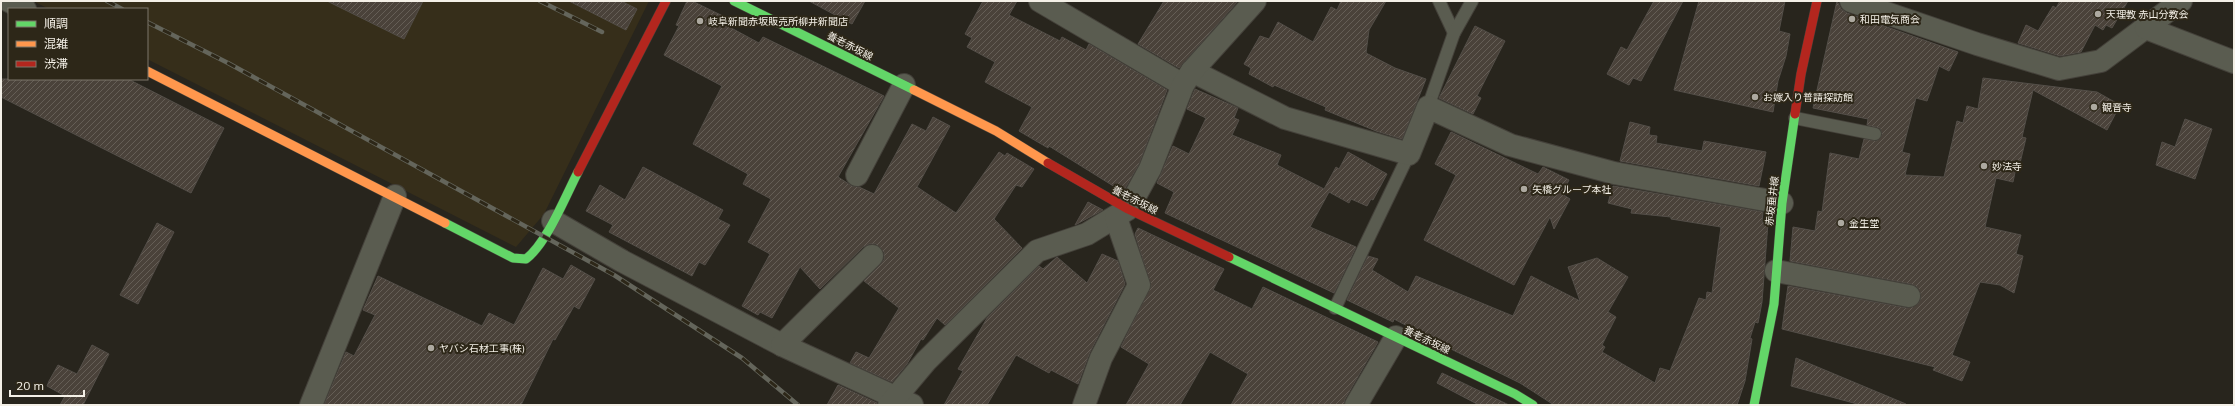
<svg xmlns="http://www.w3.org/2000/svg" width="2235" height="406" viewBox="0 0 2235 406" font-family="Mulish,'Noto Sans JP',sans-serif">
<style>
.built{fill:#362e1a}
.building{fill:url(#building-hatch);stroke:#534e48}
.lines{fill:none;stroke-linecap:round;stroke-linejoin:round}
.lane-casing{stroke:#44413a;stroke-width:14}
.street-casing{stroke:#44413a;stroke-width:24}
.fast-casing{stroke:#44413a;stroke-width:10}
.slow-casing{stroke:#44413a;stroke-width:10}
.jam-casing{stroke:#44413a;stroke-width:10}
.lane{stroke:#5a5c50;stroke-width:12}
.street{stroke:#5a5c50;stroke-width:22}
.fast{stroke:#63d668;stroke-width:9}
.slow{stroke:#ff974d;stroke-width:9}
.jam{stroke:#b3261e;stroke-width:9}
.rail-casing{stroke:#64655b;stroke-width:4.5}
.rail{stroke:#2d2718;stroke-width:3;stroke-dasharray:9;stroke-linecap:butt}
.poi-dot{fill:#ada9a0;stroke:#2d2718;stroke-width:1.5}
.labels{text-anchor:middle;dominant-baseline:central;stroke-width:4;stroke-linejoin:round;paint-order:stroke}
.poi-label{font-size:10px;fill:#f4f0e7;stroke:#2d2718;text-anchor:start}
.street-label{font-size:10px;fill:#f4f0e7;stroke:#2d2718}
</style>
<defs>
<pattern id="building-hatch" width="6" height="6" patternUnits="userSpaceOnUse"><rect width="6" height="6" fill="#4a423a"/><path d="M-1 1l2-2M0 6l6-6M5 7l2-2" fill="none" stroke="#655e56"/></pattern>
</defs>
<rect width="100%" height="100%" fill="#28251d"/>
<!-- built -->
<path class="built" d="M33,1h616l-105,213 -28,33 -369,-188v-50h-98z"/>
<!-- building -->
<g class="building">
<path d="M327,1h96l-19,38z"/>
<path d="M569,1h52l16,8 -11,21z"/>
<path d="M687,1h5l33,16 -3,6 37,20 4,-6 121,59 -46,81 14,9 7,1 15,7 38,-70 14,7 7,-14 17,9 -33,61 39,26 43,-61 6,4 2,-3 27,16 -12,18 -6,-2 -22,34 28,29 -77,77 -8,-7 -14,22 -2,-1 -14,25 -15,18 -42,-19 6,-11 13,6 30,-50 -35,-27 20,-21v-8l-8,-8h-7l-6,3 -43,42 -20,-22 -28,51 -12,-6 -2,3 -16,-9 28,-52 -22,-12 23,-43 -28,-15 5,-10 -55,-30 29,-58 -58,-31 15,-29 -3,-1z"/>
<path d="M809,1h56l-13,23z"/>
<path d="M983,1h34l-8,14 51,26 2,-4 24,13 3,-6 78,46 -28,74 -16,28 -74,-46 -1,2 -29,-17 13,-24 -47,-25 10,-20 -28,-15 5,-9 -7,-4z"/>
<path d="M1164,1h74l-59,67 -41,-24z"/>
<path d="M1341,1h45l-17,29 -3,23 29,15 31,11 -24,60 -26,-8 -51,-21 1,-3 -52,-22 -1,2 -24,-13 2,-6 -7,-4 16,-28 9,3 9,-17 35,20 18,-35 6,3z"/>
<path d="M1654,1h29l-42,80 -8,-3 -4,7 -22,-11 14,-27 6,3z"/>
<path d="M1699,1h86l-6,30 11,3 -4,22 -8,25 -5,31 -99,-22z"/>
<path d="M1837,1l4,8 6,4 111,39 -9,19 -10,-5 -12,35 -11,-3 -14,54 8,2 -5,21 39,2 13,-56 6,2 4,-17 11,3 5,-31 114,14 23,13 -13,25 -74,-40 -11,47 4,1 -6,25h-3l-4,19 -17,-4 -11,49 36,8 -5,19 7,2 -9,37 -14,-8 -20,-3 -28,73 18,7 -8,19 -29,-11 2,-3 -153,-38 6,-43 119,22 11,-4 3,-6 -4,-11 -6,-3 -121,-23 3,-34 22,4 3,-20 4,1 8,-59 29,6 5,-20 13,2 5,-6 -2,-7 -13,-3 1,-6 -55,-11z"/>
<path d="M2060,1h68l-16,27 -6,-3 -3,5 -8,-5 -14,27 -21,4 -42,-13 8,-18 12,6 15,-25 3,2z"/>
<path d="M1475,26l30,15 -28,55 4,2 -8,16 -34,-16z"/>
<path d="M1,79h127l96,49 -33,65 -190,-96z"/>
<path d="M1195,89l43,19 -4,10 5,2 -7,15 49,20 -4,10 47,24 12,-22 3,2 9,-17 39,22 -14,26 -2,-1 -4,7 -16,-7 -2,4 -20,-11 -19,35 46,20 -22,46 -169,-80 9,-21 -17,-9 16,-37 16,8 17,-36 -19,-9z"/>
<path d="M2185,119l27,10 -17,50 -39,-14 6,-23 13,5z"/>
<path d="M1630,122l20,5 -1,8 8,1 -1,7 46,8 2,-10 62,11 -7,34 -139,-25z"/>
<path d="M1451,132l87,42 5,-7 26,13 -7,14 8,5 -16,30 -4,-12 -36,68 -90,-45 32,-65 -21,-11z"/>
<path d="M643,167l80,43 -5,9 12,6 -25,40 -6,-3 -7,14 -83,-44 4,-7 -27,-14 14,-26 25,15z"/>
<path d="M1613,186l150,26 -1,10 6,1 -6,79 -4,21 -3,-1 -5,16 2,1 -7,42 -8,24h-183l-34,-22 -65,-32 -61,-32 -1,3 -46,-22 21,-44 10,3 -6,11 36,22 8,-16 97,40 18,-40 49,25 -12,-34 29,-9 31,19 -20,35 8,5 -14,28 3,2 -3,5 53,31 5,-15 10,3 29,-73 7,2 1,-8 5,1 9,-66 -50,-8v-2l-40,-4 1,-4 -24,-6z"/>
<path d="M1088,202l15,8 -28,15z"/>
<path d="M157,223l17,9 -36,72 -18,-9z"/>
<path d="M1138,228l86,41 -11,21 39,19 11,-22 115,55 -33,57 -1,6h-113l17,-31 -38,-22 -30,53h-54l23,-41 -28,-17 30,-61 -16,-52z"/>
<path d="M1102,254l16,7 7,23 -35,68 -12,32 -27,-14 -2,3 -33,-18 -29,50h-43l19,-34 -5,-2 29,-51 52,-52 4,3 14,-12 30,26z"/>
<path d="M571,265l24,14 -16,30 -5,-3 -19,34 -2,-1 -32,66h-197l22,-53 8,4 21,-41 -12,-5 15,-34 104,50 7,-13 25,12 29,-57 20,11z"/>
<path d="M92,345l17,9 -26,51h-23l5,-9 -18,-10 2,-5 9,-16 19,9z"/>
<path d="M1796,358l110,46 -1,1h-44l-70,-19z"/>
<path d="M1442,373l67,32h-30l-42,-22z"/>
<path d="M838,385l39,18v2h-50z"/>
</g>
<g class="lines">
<!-- lane casing -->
<g class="lane-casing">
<g id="lane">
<path d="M1439,1l15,32"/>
<path d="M1428,107l26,-74 18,-32"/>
<path d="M1795,118l80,16"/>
<path d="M1335,308l74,-154"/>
</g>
</g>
<!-- street casing -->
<g class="street-casing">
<g id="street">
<path d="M9,1l16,8"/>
<path d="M1040,1l143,84"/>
<path d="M1851,1l126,43 82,25 42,-8 80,-60"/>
<path d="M2146,28l88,34"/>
<path d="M1192,71l93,47 124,36 19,-47 82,38 104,28 168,30"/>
<path d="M857,175l47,-90"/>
<path d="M553,221l69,40 160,84 130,60"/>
<path d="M1776,271l133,25"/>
<path d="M782,345l90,-89"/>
<path d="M311,405l84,-209"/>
<path d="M889,405l37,-44 111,-110 50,-17 41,-25 22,-40 33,-84 9,-14 63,-70"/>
<path d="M1084,405l17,-47 38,-73 -23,-67"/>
<path d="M1356,405l40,-68"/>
</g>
</g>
<!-- fast casing -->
<g class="fast-casing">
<g id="fast">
<path d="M734,1l180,89"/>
<path d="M445,223l68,35 13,1c21,-16 39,-62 52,-87"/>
<path d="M1229,257l286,137 18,11"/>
<path d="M1754,405l20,-101 8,-101 13,-89"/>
</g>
</g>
<!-- slow casing -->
<g class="slow-casing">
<g id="slow">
<path d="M147,71l298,152"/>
<path d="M914,90l82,41 52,32"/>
</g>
</g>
<!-- jam casing -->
<g class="jam-casing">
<g id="jam">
<path d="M1795,114l6,-40 16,-73"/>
<path d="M1048,163l80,46 101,48"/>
<path d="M578,172l88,-171"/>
</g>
</g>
<!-- lane -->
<use href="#lane" class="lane"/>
<!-- street -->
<use href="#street" class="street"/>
<!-- fast -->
<use href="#fast" class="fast"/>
<!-- slow -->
<use href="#slow" class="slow"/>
<!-- jam -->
<use href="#jam" class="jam"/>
<!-- rail casing -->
<g class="rail-casing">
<g id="rail">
<path d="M107,1l15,8"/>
<path d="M540,1l62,31"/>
<path d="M147,22l81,41 386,212 128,83 56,47"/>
</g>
</g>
<!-- rail -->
<use href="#rail" class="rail"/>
</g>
<!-- markers -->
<g class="poi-dot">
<circle cx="2098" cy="14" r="4"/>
<circle cx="1852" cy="19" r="4"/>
<circle cx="700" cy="21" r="4"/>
<circle cx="1755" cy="97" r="4"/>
<circle cx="2094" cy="107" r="4"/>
<circle cx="1984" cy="166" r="4"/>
<circle cx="1524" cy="189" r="4"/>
<circle cx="1841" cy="223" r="4"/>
<circle cx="431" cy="348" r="4"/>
</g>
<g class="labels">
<!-- poi labels -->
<g class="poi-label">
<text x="2106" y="14">天理教 赤山分教会</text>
<text x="1860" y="19">和田電気商会</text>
<text x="708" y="21">岐阜新聞赤坂販売所柳井新聞店</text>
<text x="1763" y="97">お嫁入り普請探訪館</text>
<text x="2102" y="107">観音寺</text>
<text x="1992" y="166">妙法寺</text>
<text x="1532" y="189">矢橋グループ本社</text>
<text x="1849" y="223">金生堂</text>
<text x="439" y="348">ヤバシ石材工事(株)</text>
</g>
<!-- street labels -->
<g class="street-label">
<text transform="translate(850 46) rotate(27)">養老赤坂線</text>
<text transform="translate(1135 200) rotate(27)">養老赤坂線</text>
<text transform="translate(1772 201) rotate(-83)">赤坂垂井線</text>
<text transform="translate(1427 340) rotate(26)">養老赤坂線</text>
</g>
</g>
<!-- border -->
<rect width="2235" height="406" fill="none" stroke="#f4f0e7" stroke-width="4"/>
<!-- legend -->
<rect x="8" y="8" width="140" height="72" fill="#2d2718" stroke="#7d776b"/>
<rect x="16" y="21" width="20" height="6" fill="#63d668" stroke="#7d776b"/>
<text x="44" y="28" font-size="12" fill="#f4f0e7">順調</text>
<rect x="16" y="41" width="20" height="6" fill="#ff974d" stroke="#7d776b"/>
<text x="44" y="48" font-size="12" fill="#f4f0e7">混雑</text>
<rect x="16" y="61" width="20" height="6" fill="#b3261e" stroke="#7d776b"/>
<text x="44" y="68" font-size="12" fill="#f4f0e7">渋滞</text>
<!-- scale -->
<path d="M10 390v6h74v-6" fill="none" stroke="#f4f0e7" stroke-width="2"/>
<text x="16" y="390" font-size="12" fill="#f4f0e7" stroke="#2d2718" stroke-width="3" paint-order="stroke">20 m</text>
</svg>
